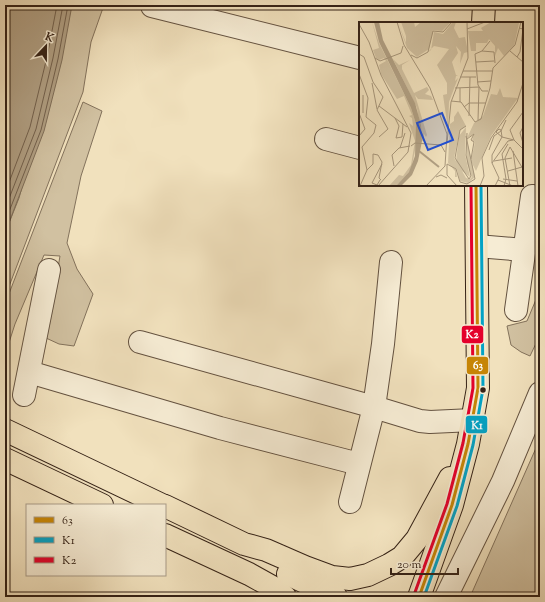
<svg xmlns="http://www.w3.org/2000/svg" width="545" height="602" viewBox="0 0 545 602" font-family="'Sorts Mill Goudy',serif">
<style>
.green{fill:#d1c1a1;stroke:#83725c}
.water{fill:#b1a084;stroke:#7f6e58}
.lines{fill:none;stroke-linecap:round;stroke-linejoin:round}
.shore{stroke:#73614d;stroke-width:1}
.minor-casing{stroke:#645240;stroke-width:24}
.major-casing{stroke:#352216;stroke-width:24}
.minor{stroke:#f6ecd4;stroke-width:22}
.major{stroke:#f1e1bd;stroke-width:22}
.bus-1-casing{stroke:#f6ecd4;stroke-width:6}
.bus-2-casing{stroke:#f6ecd4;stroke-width:6}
.bus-3-casing{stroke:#f6ecd4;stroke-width:6}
.bus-1{stroke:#c68506;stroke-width:3}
.bus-2{stroke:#03a2c5;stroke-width:3}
.bus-3{stroke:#e4002b;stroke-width:3}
.bus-dot{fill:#352216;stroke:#f6ecd4;stroke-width:1.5}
.inset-river{fill:none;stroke:#b1a084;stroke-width:2}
.inset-road{fill:none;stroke:#a6957a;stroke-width:1}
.view{fill:#1d4ed8;fill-opacity:0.15;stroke:#1d4ed8;stroke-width:2}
.inset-edge{fill:none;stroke:#352216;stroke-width:2}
.line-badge{stroke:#f6ecd4;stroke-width:1.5}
.badge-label{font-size:11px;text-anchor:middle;font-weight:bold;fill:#fff}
</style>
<rect width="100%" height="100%" fill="#f1e1bd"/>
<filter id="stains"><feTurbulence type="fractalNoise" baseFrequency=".005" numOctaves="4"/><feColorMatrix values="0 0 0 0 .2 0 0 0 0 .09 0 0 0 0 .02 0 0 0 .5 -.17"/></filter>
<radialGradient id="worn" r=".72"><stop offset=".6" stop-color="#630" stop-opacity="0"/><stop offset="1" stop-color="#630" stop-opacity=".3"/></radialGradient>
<!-- green -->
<g class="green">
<path d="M72,5h32l-13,37 -8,50 -78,205v-64l14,-35z"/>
<path d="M83,102l19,9 -21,65 -14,67 10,26 16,25 -19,52 -15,-2 -13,-6 14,-82 -16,-1 -29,69 -10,31v-51z"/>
<path d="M540,290v45l-10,21 -9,-4 -10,-7 -4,-19 20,-5z"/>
<path d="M540,439v158h-70z"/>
</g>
<!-- water -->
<path class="water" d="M5,5h67l-10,55 -18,71 -39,102z"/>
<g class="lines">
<!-- shore -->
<g class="shore">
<path d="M5,193l25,-66 17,-70 10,-52"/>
<path d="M5,209l31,-80 17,-71 10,-53"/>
<path d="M5,222l36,-92 17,-71 10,-54"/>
</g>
<!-- minor casing -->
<g class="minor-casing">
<g id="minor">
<path d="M152,6l208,52"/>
<path d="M326,139l34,9"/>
<path d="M477,246l47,4"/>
<path d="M516,310l16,-114"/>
<path d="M140,342l234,65 46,14 10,1 43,-2"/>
<path d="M29,372l191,56 139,36"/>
<path d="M24,395l25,-125"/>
<path d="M350,502l24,-95 9,-63 8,-82"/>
<path d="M446,597l57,-116 37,-88"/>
</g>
</g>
<!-- major casing -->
<g class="major-casing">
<g id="major">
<path d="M483,23l1,-18"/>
<path d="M5,430l157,75"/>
<path d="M5,459l97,46"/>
<path d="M165,506l79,38 22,6 39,17 27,10 18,2 18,-4 21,-10 13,-8 15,-18 33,-61"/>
<path d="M165,535l84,39 27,15 9,8"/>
<path d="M288,574l48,23"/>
<path d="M419,597l33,-92 16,-61 10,-56 -2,-203"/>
</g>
</g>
<!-- minor -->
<use href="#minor" class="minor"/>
<!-- major -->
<use href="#major" class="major"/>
<!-- bus-1 casing -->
<g class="bus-1-casing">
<path id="bus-1" d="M419,597l33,-92 16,-61 10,-56 -2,-203"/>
</g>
<!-- bus-2 casing -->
<g class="bus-2-casing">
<path id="bus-2" d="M424,597l33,-91 16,-61 10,-56 -2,-204"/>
</g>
<!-- bus-3 casing -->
<g class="bus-3-casing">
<path id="bus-3" d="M414,595l33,-91 16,-61 10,-55 -2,-203"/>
</g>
<!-- bus-1 -->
<use href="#bus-1" class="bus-1"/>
<!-- bus-2 -->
<use href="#bus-2" class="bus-2"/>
<!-- bus-3 -->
<use href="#bus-3" class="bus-3"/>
</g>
<!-- markers -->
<circle class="bus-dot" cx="483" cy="390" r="3.5"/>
<!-- overview -->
<g transform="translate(359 22)">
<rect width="164" height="164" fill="#f1e1bd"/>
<path d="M13,0l7,21 32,65 5,16 1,17 -6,29 -15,16h-7l10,-11 4,1 8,-11 4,-24 -6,-18 4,3 -1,-8 -3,-2 3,-1 -8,-19 -7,3 -16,-25 -2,-9 7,-4 -2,-3 -5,2 -3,-2 -3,-8 6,-2zM42,0h13l1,5 6,-5h30l-9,9 -9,-1 -4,19 -12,8 -10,-9 -8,-23 7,18v-7zM94,0h3l-2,6 5,10 6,-1 3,15 -4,1 -4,11 1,-12 -5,-6 2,7 -6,9 4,13 2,1h-2l-1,5 3,-3 -9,24 -1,27 -5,-34 4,-1v-11l-10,-18 12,-16 -15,-3 -7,7 -7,5 11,-8 3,-18 9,2zM132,0l28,1 -5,23 -10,10 -6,-8 -3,8v-10l-6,-7 -2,4h-11v8h-5l-3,-20h15l-2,-3zM34,37l6,6 11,-5 -8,5v4l12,24 13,-6 2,3 -4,4 6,2 2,4 -15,-1 -3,-4 12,40 -1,2 -2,-3v7h-2l-5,-33zM141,66l3,9 15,1 -27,38 -15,35 -5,-10 4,-19 -3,-1 2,-7 -7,4 7,-15 9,-7 8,-22 6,1zM99,89l8,15 -6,4 -6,28 2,3 3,-25 7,-9 -1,27 5,23 -8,-6 4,7 4,1 2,-2 -5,-14 -1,-27 9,41 -7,6 -8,-2 -3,-11 -6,-4 5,4 1,7h-2v-6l-7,-8 2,-39 4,-3v-4z" fill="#d1c1a1"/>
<path d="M15,0h5l4,18 32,63 6,22 1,16 -4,20 -6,14 -11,11h-5l13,-14 6,-16 1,-32 -5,-16 -32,-66z" fill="#b1a084"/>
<path class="inset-river" d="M60,129l20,16"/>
<path class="inset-road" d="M38,0l7,23 26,43 17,46 -2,32 -19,20M0,2l10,18 12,33 30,58 -3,19 -30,34M108,7l18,-7M123,29l8,-10M151,29l13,11M0,32l5,3 9,25 10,15 -6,13 11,19 -9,8M116,32l3,31 4,6h6M116,32l7,-3 12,1 1,11M0,33v14M52,33l6,3 11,-6 5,-21 10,1 9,-10M158,35l3,-5 3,-23 -4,-1M16,36l5,3 21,-8 2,-7M117,40l18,-1M104,49h29M0,52l9,24 -2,19 10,8 -2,8 -12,14 5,23 -7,16M101,55h16M118,60l14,-1M13,61l5,26M96,66l24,-1 -1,33M4,73v18M92,79l10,1 14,20 6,-3 9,-31 3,-20 22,-23 6,-23M101,80v-14M20,84l28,21M105,85l5,-4h17M0,91l6,16 -6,7M110,94l1,-39M36,96l4,8 -3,12 6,-1 1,-13M107,104l-6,4 -5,28 14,21 2,-3 -5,-21 1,-22M164,105l-3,6 3,10M140,107l2,1 1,7 -6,-5zM142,109l5,-11M108,117l7,-5 -3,6 3,2 -3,17M155,118l-4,-10 13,-18M88,121l4,-41 17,-44 -1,-36M52,124l4,-3 26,2 4,7M41,126l5,-15M130,128l5,-14 7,-5M154,129l5,35M135,139l18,-3M133,141l16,-22 5,-1M88,142l9,5 4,13 7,2 8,-5 -9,-43M88,142v11l10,11M35,144l-2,-11 7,-7 11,-2M8,148l6,-6v-10l5,1 4,7 -3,16 2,2M149,149l14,-4M77,155l5,-2 6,3M144,157l14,2M21,158l-3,5 -5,-2 10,-19M139,158l15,6M121,164l4,-10 -2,-18 9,-20 26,-36 6,-19M136,164l4,-8 -7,-15v-8l10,-18 12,3 9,9M145,164l2,-7 -4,-25 6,-10M151,164l-5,-28 5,-11 13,22"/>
<path class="view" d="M83,91l11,27 -25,10 -11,-27z"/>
<rect width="164" height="164" class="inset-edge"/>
</g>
<g class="line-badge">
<rect x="461" y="325" width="23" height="19" rx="4" fill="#e4002b"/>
<rect x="466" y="356" width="23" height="19" rx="4" fill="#c68506"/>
<rect x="465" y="415" width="23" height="19" rx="4" fill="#03a2c5"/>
</g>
<g class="badge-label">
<text x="472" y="338">K2</text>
<text x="478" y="369">63</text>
<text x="477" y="429">K1</text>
</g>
<!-- margin -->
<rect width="545" height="602" fill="none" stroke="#f1e1bd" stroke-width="20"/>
<rect x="6" y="6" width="533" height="590" fill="none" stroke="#352216" stroke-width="2"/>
<rect x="10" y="10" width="525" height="582" fill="none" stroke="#352216"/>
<!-- legend -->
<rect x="26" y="504" width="140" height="72" fill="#f6ecd4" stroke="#a99b88"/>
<rect x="34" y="517" width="20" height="6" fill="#c68506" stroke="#a99b88"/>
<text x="62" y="524" font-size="12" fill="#352216">63</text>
<rect x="34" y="537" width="20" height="6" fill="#03a2c5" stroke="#a99b88"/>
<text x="62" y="544" font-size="12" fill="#352216">K1</text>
<rect x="34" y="557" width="20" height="6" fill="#e4002b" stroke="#a99b88"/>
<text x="62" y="564" font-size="12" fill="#352216">K2</text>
<!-- north arrow -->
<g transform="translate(46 46) rotate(22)" stroke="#f6ecd4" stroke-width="3" paint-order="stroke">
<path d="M0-3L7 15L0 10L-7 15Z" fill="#352216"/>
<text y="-6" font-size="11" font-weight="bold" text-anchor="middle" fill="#352216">K</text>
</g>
<!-- scale -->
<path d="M391 568v6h67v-6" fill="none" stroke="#352216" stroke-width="2"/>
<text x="397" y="568" font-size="12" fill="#352216" stroke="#f6ecd4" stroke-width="3" paint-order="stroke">20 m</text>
<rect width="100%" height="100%" filter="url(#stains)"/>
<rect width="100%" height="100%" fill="url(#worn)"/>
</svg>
